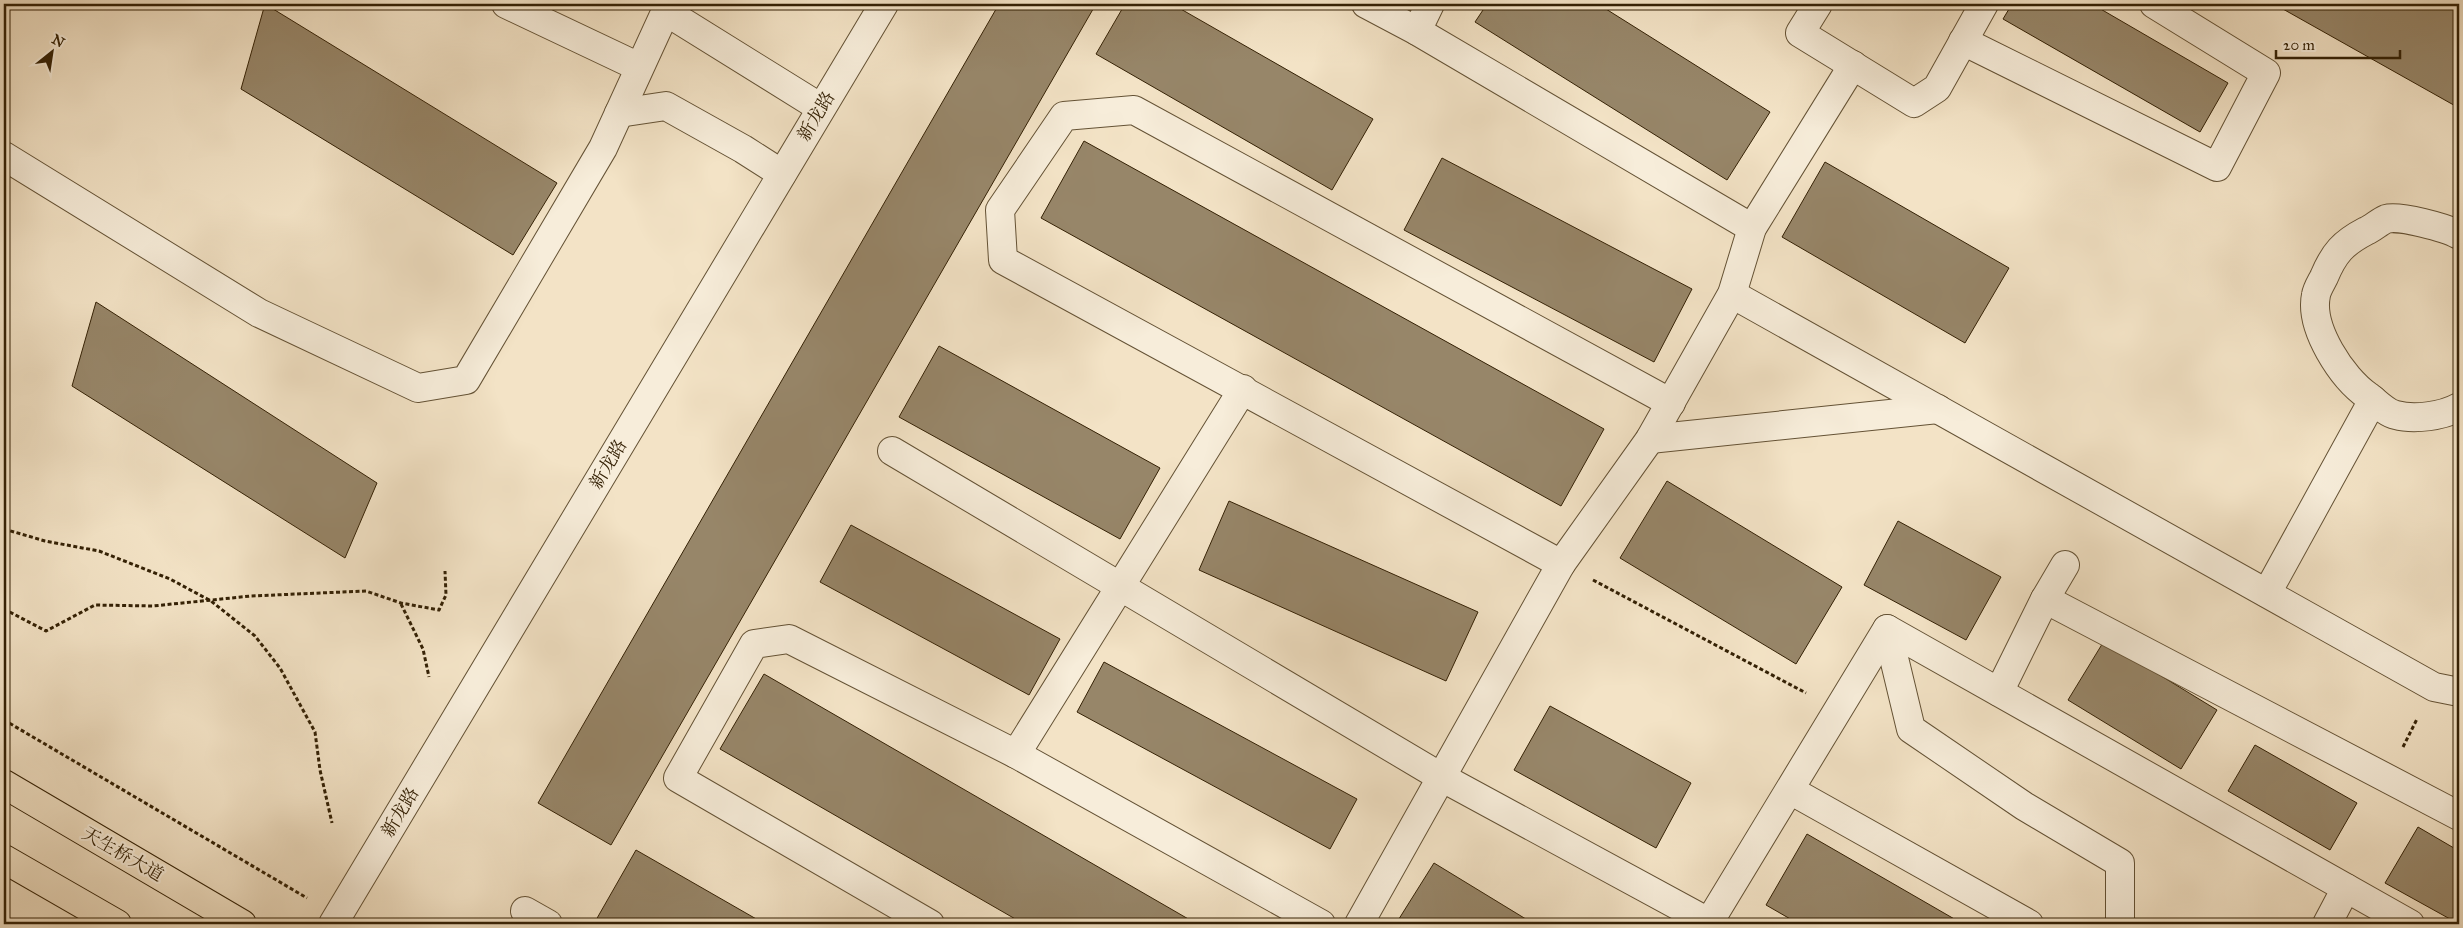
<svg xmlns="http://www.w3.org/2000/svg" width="2463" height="928" viewBox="0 0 2463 928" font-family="'IM FELL Great Primer','Noto Serif SC',serif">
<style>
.building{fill:#978669;stroke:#342105}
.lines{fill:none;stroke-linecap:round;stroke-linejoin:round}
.minor-casing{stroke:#645235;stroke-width:30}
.major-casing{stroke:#342105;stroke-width:30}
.path{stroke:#342105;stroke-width:3;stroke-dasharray:4 2.5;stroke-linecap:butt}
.minor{stroke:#f7edda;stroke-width:28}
.major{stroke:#f3e3c6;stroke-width:28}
.labels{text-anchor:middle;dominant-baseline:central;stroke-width:4.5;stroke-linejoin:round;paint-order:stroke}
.street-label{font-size:18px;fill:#342105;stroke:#f7edda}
</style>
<rect width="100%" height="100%" fill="#f3e3c6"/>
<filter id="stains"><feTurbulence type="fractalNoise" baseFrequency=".004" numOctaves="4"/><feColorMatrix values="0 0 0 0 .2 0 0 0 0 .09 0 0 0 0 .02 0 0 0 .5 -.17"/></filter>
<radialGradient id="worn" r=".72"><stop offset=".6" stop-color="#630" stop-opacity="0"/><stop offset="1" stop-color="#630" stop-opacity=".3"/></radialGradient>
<!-- building -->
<g class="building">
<path d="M265,4l292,179 -44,72 -272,-166z"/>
<path d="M999,4h97l-485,841 -73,-42z"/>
<path d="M1125,4h47l201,115 -41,71 -236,-136z"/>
<path d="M1487,4h111l172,108 -43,68 -252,-158z"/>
<path d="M2012,4h80l136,79 -28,49 -197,-113z"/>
<path d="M2274,4h185v104z"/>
<path d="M1084,141l520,288 -43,77 -520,-288z"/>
<path d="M1442,158l250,131 -38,73 -250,-132z"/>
<path d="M1825,162l184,106 -44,75 -183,-106z"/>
<path d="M96,302l281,181 -32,75 -273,-172z"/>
<path d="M939,346l221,122 -40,71 -221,-122z"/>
<path d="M1667,481l175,106 -46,77 -176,-106z"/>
<path d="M1229,501l249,111 -32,69 -247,-111z"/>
<path d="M1898,521l103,56 -35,63 -102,-55z"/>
<path d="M851,525l209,114 -31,56 -209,-113z"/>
<path d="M2104,641l113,69 -36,59 -113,-69z"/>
<path d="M1104,662l253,137 -27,50 -253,-137z"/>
<path d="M764,674l433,250h-173l-304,-175z"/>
<path d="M1550,706l141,77 -35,65 -142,-78z"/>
<path d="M2255,745l102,58 -27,47 -102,-59z"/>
<path d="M2418,827l41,24v73l-74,-41z"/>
<path d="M1807,834l156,90h-164l-33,-19z"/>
<path d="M636,850l129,74h-161l-8,-4z"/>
<path d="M1434,863l100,61h-133l-4,-2z"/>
</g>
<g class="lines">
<!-- minor casing -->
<g class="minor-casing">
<g id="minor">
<path d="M506,4l133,63"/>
<path d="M1366,4l51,27 335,197"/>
<path d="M1818,4l-18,29 114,70 23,-15 47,-84"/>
<path d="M665,11l156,97"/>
<path d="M1417,31l13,-27"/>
<path d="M1963,41l254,126 49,-94 -112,-69"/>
<path d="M619,113l47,-7 77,43 39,25"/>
<path d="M4,156l255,157 159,75 48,-8 137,-232 66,-144"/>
<path d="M2459,235c-12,-7 -60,-20 -73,-16 -7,3 -13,9 -20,12 -23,12 -32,22 -42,46 -3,6 -7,12 -8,18 -7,33 26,83 52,101 8,6 18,17 28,19 18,5 47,1 63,-8"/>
<path d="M1732,294l702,393 25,5"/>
<path d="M1650,439l288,-30"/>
<path d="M892,451l549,326 271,147"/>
<path d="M1561,564l-558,-304 -3,-50 64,-94 70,-6 537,293"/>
<path d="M2267,593l106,-193"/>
<path d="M2045,599l414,217"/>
<path d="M1887,629l24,100 113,77 96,57v61"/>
<path d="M1999,692l46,-93 20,-34"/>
<path d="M1016,754l227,-365"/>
<path d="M1790,790l239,134"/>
<path d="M525,911l23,13"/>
<path d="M333,924l551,-920"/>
<path d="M930,924l-252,-146 76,-134 35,-5 227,115 305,170"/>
<path d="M1359,924l202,-360 89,-125 82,-145 20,-66 101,-163"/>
<path d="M1708,924l179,-295 523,295"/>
<path d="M2327,924l19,-36"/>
</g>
</g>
<!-- major casing -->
<g class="major-casing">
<g id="major">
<path d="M4,784l238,140"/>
<path d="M4,859l113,65"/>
</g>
</g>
<!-- path -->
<g class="path">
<path d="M4,529l41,12 54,10 71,28 41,22 44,35 25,32 35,64 5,38 12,53"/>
<path d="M1593,580l213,113"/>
<path d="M401,604l22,45 6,28"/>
<path d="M4,609l42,22 49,-26 58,1 98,-10 115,-5 35,12 38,7 7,-15 -1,-24"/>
<path d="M4,720l303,178"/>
<path d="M2403,747l14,-28"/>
</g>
<!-- minor -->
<use href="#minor" class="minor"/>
<!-- major -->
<use href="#major" class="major"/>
</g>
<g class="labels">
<!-- street labels -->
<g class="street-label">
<text transform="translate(816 116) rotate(-59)">新龙路</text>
<text transform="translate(608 464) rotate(-59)">新龙路</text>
<text transform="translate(400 812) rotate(-59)">新龙路</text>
<text transform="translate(123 854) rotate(30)">天生桥大道</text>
</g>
</g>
<!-- margin -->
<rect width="2463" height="928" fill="none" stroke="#f3e3c6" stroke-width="20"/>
<rect x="5" y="5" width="2453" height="918" fill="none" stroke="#342105" stroke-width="2.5"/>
<rect x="10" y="10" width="2443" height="908" fill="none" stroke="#342105"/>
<!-- north arrow -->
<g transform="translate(52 52) rotate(30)" stroke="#f7edda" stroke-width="4" paint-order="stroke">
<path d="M0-4L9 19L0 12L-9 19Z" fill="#342105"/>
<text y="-8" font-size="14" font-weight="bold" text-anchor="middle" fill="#342105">N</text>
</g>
<!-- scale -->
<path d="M2276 50v8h124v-8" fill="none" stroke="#342105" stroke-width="2.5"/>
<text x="2283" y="50" font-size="15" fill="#342105" stroke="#f7edda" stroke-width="4" paint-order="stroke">20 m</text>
<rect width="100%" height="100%" filter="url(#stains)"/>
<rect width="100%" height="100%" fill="url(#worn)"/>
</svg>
